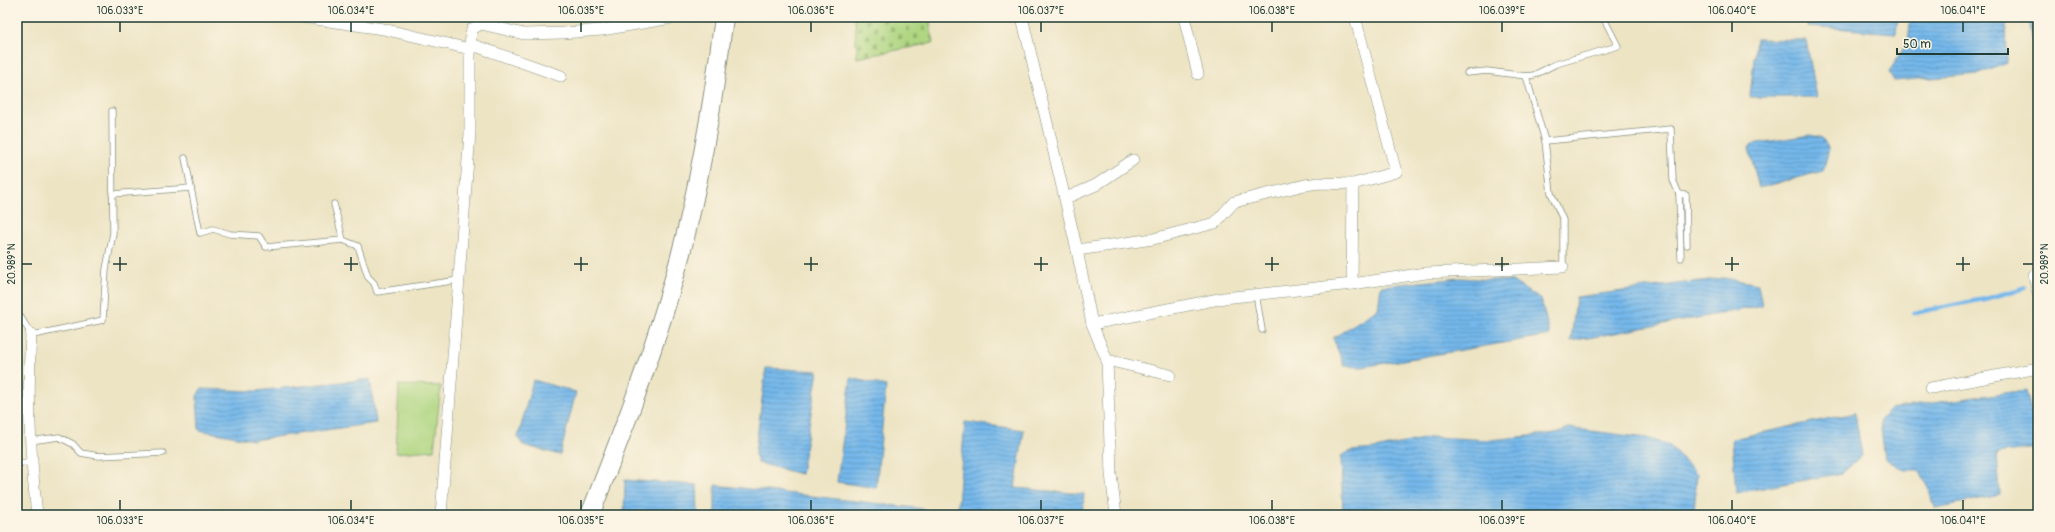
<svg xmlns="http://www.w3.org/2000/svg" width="2055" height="532" viewBox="0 0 2055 532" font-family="Pangolin,sans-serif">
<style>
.cemetery{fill:url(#cemetery-stones);stroke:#678a5a}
.park{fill:#afd681;stroke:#678a5a}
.water{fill:url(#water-rules);stroke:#4a7a90}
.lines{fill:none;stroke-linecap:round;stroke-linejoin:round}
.stream{stroke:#75b8eb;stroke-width:4.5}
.lane-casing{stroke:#86907c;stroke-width:7}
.street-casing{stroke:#86907c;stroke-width:12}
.primary-casing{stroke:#86907c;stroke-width:20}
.lane{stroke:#fff;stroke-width:5.5}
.street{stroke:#fff;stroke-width:11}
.primary{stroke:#fff;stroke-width:18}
.ticks{fill:none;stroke:#1f3d34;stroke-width:1.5}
.neatline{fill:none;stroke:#1f3d34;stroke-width:1.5}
.ticks-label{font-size:10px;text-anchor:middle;fill:#1f3d34}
</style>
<defs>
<pattern id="cemetery-stones" width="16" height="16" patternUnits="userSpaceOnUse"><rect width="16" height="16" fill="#afd681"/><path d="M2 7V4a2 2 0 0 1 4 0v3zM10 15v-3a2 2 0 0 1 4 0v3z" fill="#8eaf6a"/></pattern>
<pattern id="water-rules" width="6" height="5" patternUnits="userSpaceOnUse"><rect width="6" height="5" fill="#75b8eb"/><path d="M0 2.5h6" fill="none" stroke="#5f97bf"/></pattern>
</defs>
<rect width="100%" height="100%" fill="#fcf5e5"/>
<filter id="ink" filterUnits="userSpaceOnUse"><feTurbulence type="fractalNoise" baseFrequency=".025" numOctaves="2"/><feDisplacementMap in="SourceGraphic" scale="8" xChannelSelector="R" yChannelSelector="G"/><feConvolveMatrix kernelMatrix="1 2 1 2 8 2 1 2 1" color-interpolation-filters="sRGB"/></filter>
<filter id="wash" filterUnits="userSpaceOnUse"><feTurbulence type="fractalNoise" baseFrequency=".012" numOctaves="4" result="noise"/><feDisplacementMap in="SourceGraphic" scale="16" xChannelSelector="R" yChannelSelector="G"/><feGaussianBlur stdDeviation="0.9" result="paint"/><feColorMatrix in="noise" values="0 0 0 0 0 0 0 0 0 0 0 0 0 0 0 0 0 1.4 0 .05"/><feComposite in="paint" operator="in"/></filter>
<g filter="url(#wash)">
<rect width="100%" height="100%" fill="#ede4c4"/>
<!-- cemetery -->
<path class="cemetery" d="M855,17h74l4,26 -76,15z"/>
<!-- park -->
<path class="park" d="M399,385l42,1 -7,64 -38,3z"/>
<!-- water -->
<g class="water">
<path d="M1808,17h90l-2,16 -88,-7z"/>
<path d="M1911,17h95l1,46 -27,11 -86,7 -5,-9 19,-31z"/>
<path d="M2029,17h9v46l-3,-1z"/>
<path d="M1756,39l50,1 11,57h-67z"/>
<path d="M1811,135l11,3 7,11 -6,22 -64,17 -10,-40 3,-4z"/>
<path d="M1460,278l52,3 29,19 9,35 -188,32 -18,-1 -11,-28 45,-29 3,-23z"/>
<path d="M1724,278l34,6 4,22 -191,35 5,-44z"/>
<path d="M766,368l52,3 -17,103 -43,-11 -3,-9z"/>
<path d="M851,378l35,8 -10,102 -39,-6z"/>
<path d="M370,379l6,44 -123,17 -54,-10 -2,-34 4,-7 55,2z"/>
<path d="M533,380l43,12 -16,63 -37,-10 -5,-7z"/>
<path d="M2026,390l12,48v10l-41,5 3,42 -65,13 -4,-15 -12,-23h-15l-19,-11 -5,-38 10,-12z"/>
<path d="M1855,413l7,43 -20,17 -106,20 -4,-54z"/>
<path d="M965,422l59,8 -9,58 69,6 -2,21h-125z"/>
<path d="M1568,428l78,10 23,7 28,29 -3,37 -6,4h-345l-2,-59 10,-5 24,-2 58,-12 58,3 66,-7z"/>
<path d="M625,480l72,5 1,30h-74z"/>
<path d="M715,485l209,24v6h-209z"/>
</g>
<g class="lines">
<!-- stream -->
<path class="stream" d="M1914,313l75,-15 35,-10"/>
</g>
</g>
<g filter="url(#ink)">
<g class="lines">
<!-- lane casing -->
<g class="lane-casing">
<g id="lane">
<path d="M1467,73l20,-2 39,5 8,-1 22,-11 62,-18 -15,-29"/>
<path d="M1526,76l19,65 6,52 12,27v47"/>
<path d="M1545,141l126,-12 2,51 6,14 2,64"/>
<path d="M185,158l6,30"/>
<path d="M112,194l79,-6 9,45 13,-4 17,5 29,2 7,11 77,-7 15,6 10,31 6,6 3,9 82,-12"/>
<path d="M1679,194l7,1 1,50"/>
<path d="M334,204l9,36"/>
<path d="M1256,294l6,36"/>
<path d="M17,311l14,23h7l65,-14 3,-51 7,-36 -1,-122"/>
<path d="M30,441l29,-4 14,7 8,9 18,3 64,-3"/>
<path d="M17,463h14"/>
</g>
</g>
<!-- street casing -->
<g class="street-casing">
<g id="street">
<path d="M302,17l81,12 87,20"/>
<path d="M1022,17l55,233 15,74 15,36 4,114 5,41"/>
<path d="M1184,17l14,57"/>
<path d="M561,76l-91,-32 2,-15 9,-5 43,10 39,-1 39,-3 75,-13"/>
<path d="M1066,198l30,-13 37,-25"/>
<path d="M1077,250l76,-11 62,-16 19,-21 71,-17 14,-2 34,1 43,-12 -41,-155"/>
<path d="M2034,275l4,19"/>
<path d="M1352,284l1,-100"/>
<path d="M1092,324l132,-26 128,-14 74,-11 137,-6"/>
<path d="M31,334c-4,61 -1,121 6,181"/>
<path d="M1107,360l63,15"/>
<path d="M1931,388l107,-20"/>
<path d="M441,515l29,-382v-89"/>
</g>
</g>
<!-- primary casing -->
<g class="primary-casing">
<path id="primary" d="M590,515c31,-79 62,-158 85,-240 24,-84 38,-171 49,-258"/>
</g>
<!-- lane -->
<use href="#lane" class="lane"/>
<!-- street -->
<use href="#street" class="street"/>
<!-- primary -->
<use href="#primary" class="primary"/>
</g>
</g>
<!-- ticks -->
<path class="ticks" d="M120,22v10M351,22v10M581,22v10M811,22v10M1041,22v10M1272,22v10M1502,22v10M1732,22v10M1963,22v10M120,257v14M351,257v14M581,257v14M811,257v14M1041,257v14M1272,257v14M1502,257v14M1732,257v14M1963,257v14M22,264h10M113,264h14M344,264h14M574,264h14M804,264h14M1034,264h14M1265,264h14M1495,264h14M1725,264h14M1956,264h14M2023,264h10M120,500v10M351,500v10M581,500v10M811,500v10M1041,500v10M1272,500v10M1502,500v10M1732,500v10M1963,500v10"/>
<!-- margin -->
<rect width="2055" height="532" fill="none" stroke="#fcf5e5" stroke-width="44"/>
<!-- scale -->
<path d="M1897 48v6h111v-6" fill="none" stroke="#1f3d34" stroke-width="2"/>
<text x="1903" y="48" font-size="12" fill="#1f3d34" stroke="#fcf5e5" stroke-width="3" paint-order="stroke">50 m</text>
<rect x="22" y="22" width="2011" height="488" class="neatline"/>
<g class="ticks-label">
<text x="120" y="14">106.033°E</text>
<text x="351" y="14">106.034°E</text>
<text x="581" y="14">106.035°E</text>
<text x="811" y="14">106.036°E</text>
<text x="1041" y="14">106.037°E</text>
<text x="1272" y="14">106.038°E</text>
<text x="1502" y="14">106.039°E</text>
<text x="1732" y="14">106.040°E</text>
<text x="1963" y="14">106.041°E</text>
<text transform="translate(11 264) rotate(-90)" y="4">20.989°N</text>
<text transform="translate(2044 264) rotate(-90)" y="4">20.989°N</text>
<text x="120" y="524">106.033°E</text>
<text x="351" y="524">106.034°E</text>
<text x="581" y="524">106.035°E</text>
<text x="811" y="524">106.036°E</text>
<text x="1041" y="524">106.037°E</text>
<text x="1272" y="524">106.038°E</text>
<text x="1502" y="524">106.039°E</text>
<text x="1732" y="524">106.040°E</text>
<text x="1963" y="524">106.041°E</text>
</g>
</svg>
